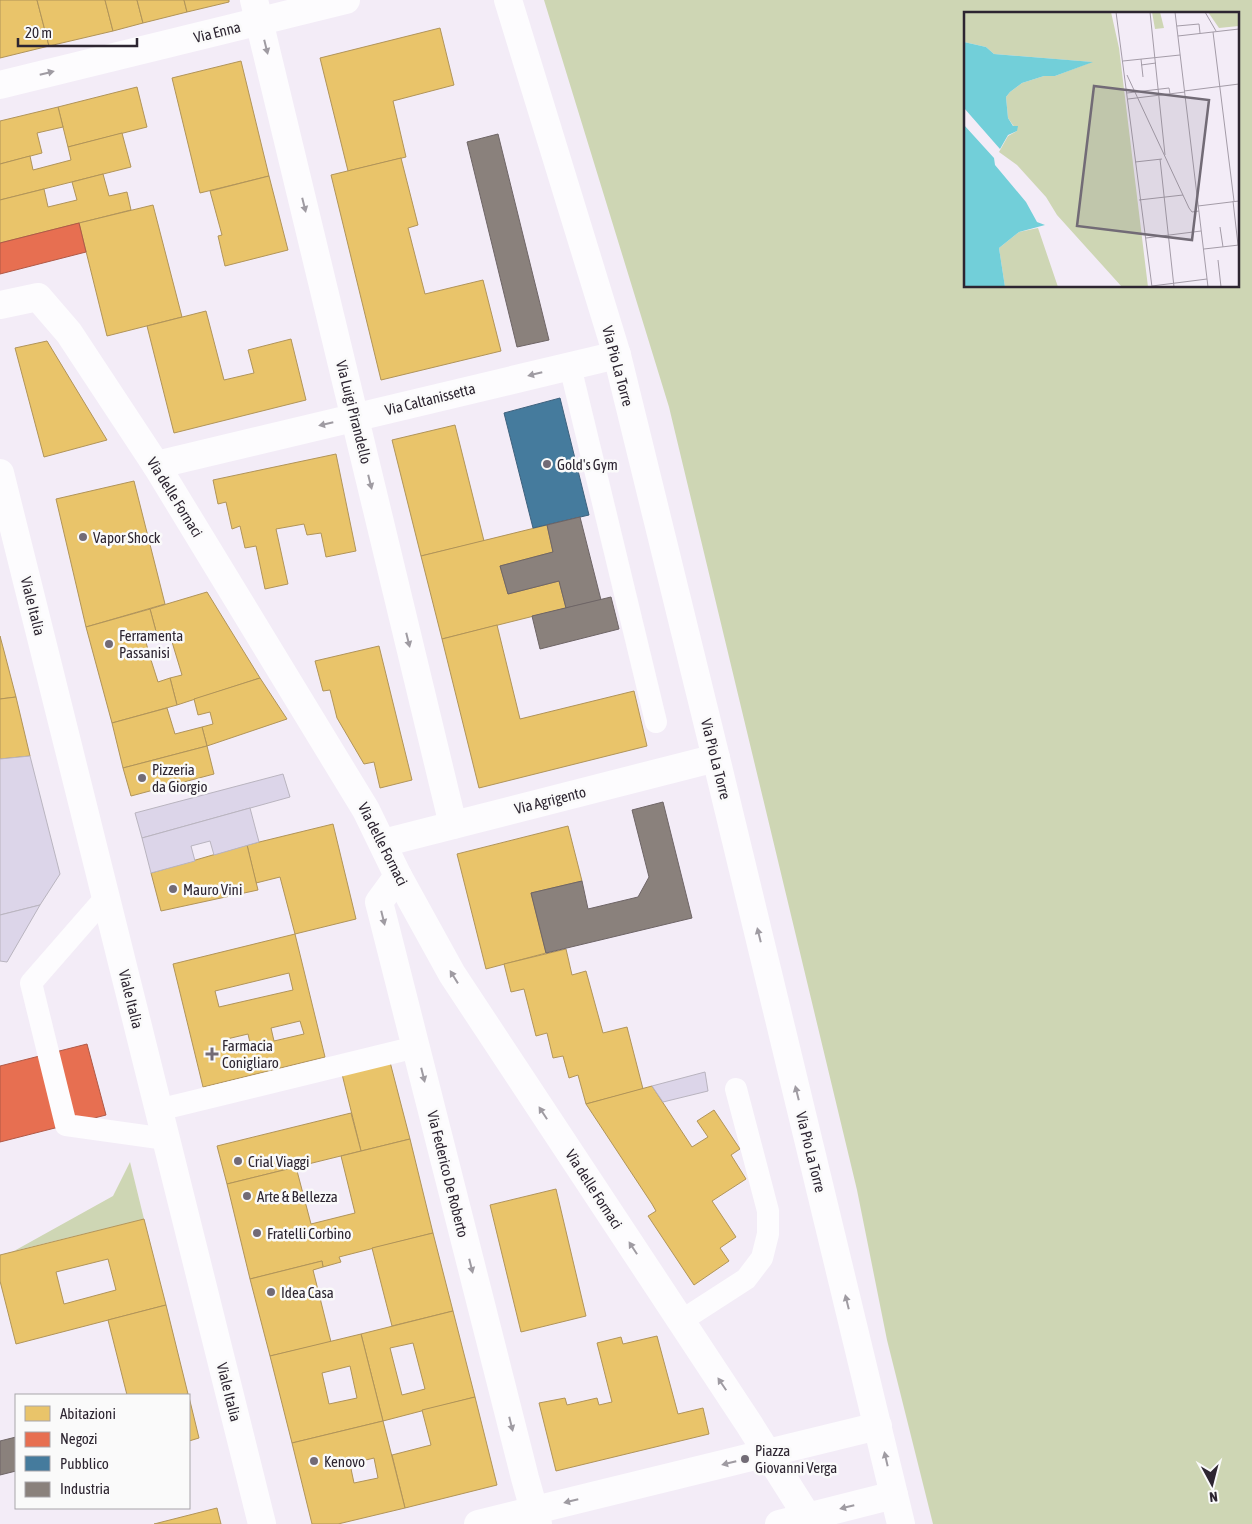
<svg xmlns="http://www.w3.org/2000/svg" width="1252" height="1524" viewBox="0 0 1252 1524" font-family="'Asap Condensed',sans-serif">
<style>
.green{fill:#ced6b4;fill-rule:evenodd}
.homes{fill:#e9c46a;stroke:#b19459;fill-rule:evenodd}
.shops{fill:#e76f51;stroke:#af5947}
.public{fill:#457b9d;stroke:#3e617d}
.industry{fill:#8a817c;stroke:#6e6566}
.building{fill:#dcd5e9;stroke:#b9b4bf}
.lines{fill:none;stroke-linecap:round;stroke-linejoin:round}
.service{stroke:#fdfcfe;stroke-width:22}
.minor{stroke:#fdfcfe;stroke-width:28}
.secondary{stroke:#fdfcfe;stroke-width:28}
.oneway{fill:#9f9ba2}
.poi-dot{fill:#726b76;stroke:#fafafa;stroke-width:2}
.labels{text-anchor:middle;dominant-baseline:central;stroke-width:5;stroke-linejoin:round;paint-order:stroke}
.street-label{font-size:15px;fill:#2d2531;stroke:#fafafa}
.poi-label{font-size:15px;fill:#2d2531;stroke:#fafafa;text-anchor:start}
.inset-road{fill:none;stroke:#a49ca8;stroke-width:1}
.view{fill:#726b76;fill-opacity:0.15;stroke:#726b76;stroke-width:2.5}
.inset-edge{fill:none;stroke:#2d2531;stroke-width:2.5}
</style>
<rect width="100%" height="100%" fill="#f3ecf7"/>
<!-- green -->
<g class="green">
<path d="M544,0h708v1524h-319l-46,-184 -30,-150 -188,-783zM966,14h272v272h-272z"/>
<path d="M130,1162l14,57 -130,32 99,-55z"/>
</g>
<!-- homes -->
<g class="homes">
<path d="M0,0h37l12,46 -49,12z"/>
<path d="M37,0h68l8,31 -64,15z"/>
<path d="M105,0h32l6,23 -30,8z"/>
<path d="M137,0h47l3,12 -44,11z"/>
<path d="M184,0h45v2l-42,10z"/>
<path d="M440,28l14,57 -61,16 13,56 -58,14 -28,-113z"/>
<path d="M241,61l28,115 -69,17 -28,-115z"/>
<path d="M137,87l10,40 -79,20 -10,-40z"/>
<path d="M58,107l5,20 -26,6 5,20 -42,11v-43z"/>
<path d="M122,133l9,34 -131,33v-36l30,-8 3,14 38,-10 -3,-13z"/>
<path d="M401,158l17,67 -10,3 17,66 58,-14 18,71 -120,29 -50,-205z"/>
<path d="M103,174l6,22 18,-4 4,18 -131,33v-43l44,-11 4,18 29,-7 -5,-18z"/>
<path d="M269,176l19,74 -63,16 -7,-30 4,-1 -12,-44z"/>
<path d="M153,205l29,112 -75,19 -28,-113z"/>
<path d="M206,311l18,69 30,-7 -6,-23 43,-11 15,61 -132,33 -27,-107z"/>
<path d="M47,341l60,99 -63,17 -29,-109z"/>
<path d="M455,425l29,116 -63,15 -29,-116z"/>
<path d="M336,454l20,97 -30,6 -5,-24 -14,2 -3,-11 -28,5 12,55 -23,5 -9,-43 -11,2 -5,-22 -8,3 -6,-27 -8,2 -5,-24z"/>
<path d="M134,481l31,123 -79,23 -30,-128z"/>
<path d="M547,525l6,27 -53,14 8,28 51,-13 7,27 -124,31 -21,-83z"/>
<path d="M207,592l53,86 -83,27 -7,-27 12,-3 -13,-43 -12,3 -7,-26z"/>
<path d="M150,609l7,26 -12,4 6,21 7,22 12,-4 7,27 -65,18 -26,-96z"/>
<path d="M497,625l23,94 114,-28 13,55 -168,42 -37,-149z"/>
<path d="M0,636l4,15 12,46 -16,2z"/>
<path d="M379,646l33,134 -32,8 -6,-26 -10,2 -27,-46 -7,-28 -7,1 -8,-30z"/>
<path d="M260,678l27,41 -80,27 -5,-19 11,-3 -3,-12 -12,3 -4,-16z"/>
<path d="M16,697l14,59 -30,3v-60z"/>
<path d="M167,708l8,26 27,-7 5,19 -84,22 -11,-45z"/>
<path d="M207,746l7,28 -83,22 -8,-28z"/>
<path d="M333,824l23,95 -61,15 -15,-57 -24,6 -9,-38z"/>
<path d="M568,826l14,55 -51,12 15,60 -60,16 -29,-115z"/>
<path d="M247,845l11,45 -97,21 -10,-38z"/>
<path d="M295,934l30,123 -122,30 -30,-123zM289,973l4,17 -74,17 -4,-16zM300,1021l4,13 -30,7 -3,-13zM248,1034l3,13 -21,5 -3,-13z"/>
<path d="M566,949l6,26 14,-4 17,62 24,-6 16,62 -57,15 -8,-29 -9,3 -6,-22 -10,2 -6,-25 -11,3 -12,-47 -13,3 -7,-28z"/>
<path d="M390,1062l20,77 -49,12 -19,-77z"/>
<path d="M652,1086l40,61 16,-10 -11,-16 17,-11 26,39 -9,6 15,24 -34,22 24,36 -16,11 9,13 -35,24 -46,-69 8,-5 -4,-7 -66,-100z"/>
<path d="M351,1113l10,38 -134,33 -10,-38z"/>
<path d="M410,1139l23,94 -94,24 2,5 -18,5 -1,-6 -72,18 -23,-95 69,-17 15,57 44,-11 -14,-57z"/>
<path d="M556,1189l30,127 -65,16 -31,-127z"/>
<path d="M144,1219l22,86 -150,39 -16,-63v-26zM108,1259l8,31 -52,14 -8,-32z"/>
<path d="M433,1233l20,78 -61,15 -20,-78z"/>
<path d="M322,1261l1,6 -10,3 18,72 -61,14 -20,-77z"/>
<path d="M166,1305l22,89 -5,1h-56l-19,-75z"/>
<path d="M453,1311l22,86 -92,24 -22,-87zM413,1343l12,46 -23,6 -12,-47z"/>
<path d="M361,1334l22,87 -91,22 -22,-87zM350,1366l7,32 -28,6 -7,-31z"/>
<path d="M657,1336l21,78 25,-6 6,26 -153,37 -17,-68 26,-5 2,7 30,-7 2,7 13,-3 -15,-59 24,-6 2,7z"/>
<path d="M189,1397l10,41 -10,3z"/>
<path d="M475,1397l22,88 -92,23 -13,-53 39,-10 -9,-35z"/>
<path d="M383,1421l22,87 -67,16h-26l-20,-81zM374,1458l4,20 -24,5 -4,-19z"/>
<path d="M217,1508l4,16h-67z"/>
</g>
<!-- shops -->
<g class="shops">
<path d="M79,223l7,29 -86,22v-31z"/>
<path d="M87,1044l19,71 -106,27v-76z"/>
</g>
<!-- public -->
<path class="public" d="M560,398l29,117 -56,13 -29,-115z"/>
<!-- industry -->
<g class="industry">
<path d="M498,134l51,206 -32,7 -50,-205z"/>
<path d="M580,517l21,83 -35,8 -7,-27 -51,13 -8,-28 53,-14 -6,-27z"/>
<path d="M611,597l8,32 -79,20 -8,-33z"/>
<path d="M663,802l29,116 -146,35 -15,-60 51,-12 6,28 50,-12 11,-20 -17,-67z"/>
<path d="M16,1437v34l-16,4v-34z"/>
</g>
<!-- building -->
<g class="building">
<path d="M30,756l30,118 -20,31 -40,10v-156z"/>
<path d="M283,774l7,23 -148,41 -7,-25z"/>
<path d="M250,808l9,34 -45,13 -4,-14 -19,5 4,15 -44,12 -9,-35z"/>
<path d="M40,905l-33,57 -7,-1v-46z"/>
<path d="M705,1072l3,19 -45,11 -11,-16z"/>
</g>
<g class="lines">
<!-- service -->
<g class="service">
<path d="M570,366l86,356"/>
<path d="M106,897l-75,86 35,142 100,14"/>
<path d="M158,1110l258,-63"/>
<path d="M681,1321l65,-42 16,-21 6,-24v-23l-32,-122"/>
</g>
<!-- minor -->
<g class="minor">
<path d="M254,0l199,825"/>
<path d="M508,0l109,355 99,403 185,766"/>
<path d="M0,85l346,-85"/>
<path d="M0,305l38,-8 31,36 87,132 210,345 32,66 54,98 297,450 63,100"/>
<path d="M156,465l461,-110"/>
<path d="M383,843l333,-85"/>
<path d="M398,876l-19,26 146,576 13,46"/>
<path d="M478,1524l400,-98"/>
<path d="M779,1524l115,-29"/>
</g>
<!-- secondary -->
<path class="secondary" d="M0,473l262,1051"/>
</g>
<!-- one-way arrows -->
<defs><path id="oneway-solid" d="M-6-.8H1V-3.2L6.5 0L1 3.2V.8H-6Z" transform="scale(1.25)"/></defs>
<g class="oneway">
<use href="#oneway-solid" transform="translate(266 47) rotate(76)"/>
<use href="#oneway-solid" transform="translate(47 73) rotate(-14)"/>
<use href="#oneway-solid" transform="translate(304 205) rotate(76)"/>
<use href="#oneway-solid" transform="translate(535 374) rotate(166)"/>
<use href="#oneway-solid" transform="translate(326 424) rotate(167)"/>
<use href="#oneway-solid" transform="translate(370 482) rotate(76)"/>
<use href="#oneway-solid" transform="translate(408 640) rotate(76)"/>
<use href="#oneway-solid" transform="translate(383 918) rotate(76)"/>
<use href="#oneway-solid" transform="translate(759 935) rotate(-104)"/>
<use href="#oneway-solid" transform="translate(454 977) rotate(-122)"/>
<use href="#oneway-solid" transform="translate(423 1075) rotate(76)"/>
<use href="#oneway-solid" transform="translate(797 1093) rotate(-104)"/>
<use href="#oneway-solid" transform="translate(543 1113) rotate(-123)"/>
<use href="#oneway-solid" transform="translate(633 1248) rotate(-123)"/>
<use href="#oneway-solid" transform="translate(471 1266) rotate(76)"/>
<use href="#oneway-solid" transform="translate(847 1302) rotate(-104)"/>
<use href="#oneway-solid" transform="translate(722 1384) rotate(-124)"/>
<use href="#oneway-solid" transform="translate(511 1424) rotate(76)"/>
<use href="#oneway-solid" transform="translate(886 1459) rotate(-103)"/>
<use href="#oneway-solid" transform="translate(729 1463) rotate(166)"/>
<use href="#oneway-solid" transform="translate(571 1501) rotate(166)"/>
<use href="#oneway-solid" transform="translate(847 1507) rotate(166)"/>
</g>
<!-- markers -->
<g class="poi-dot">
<circle cx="547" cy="464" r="5"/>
<circle cx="83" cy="537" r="5"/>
<circle cx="109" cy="644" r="5"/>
<circle cx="142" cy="778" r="5"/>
<circle cx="173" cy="889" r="5"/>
<path d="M209.5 1046.5h5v5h5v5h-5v5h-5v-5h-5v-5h5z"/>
<circle cx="238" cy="1161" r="5"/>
<circle cx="247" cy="1196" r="5"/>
<circle cx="257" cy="1233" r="5"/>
<circle cx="271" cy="1292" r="5"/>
<circle cx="745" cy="1459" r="5"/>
<circle cx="314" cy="1461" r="5"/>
</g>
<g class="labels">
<!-- street labels -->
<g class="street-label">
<text transform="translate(217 32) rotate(-14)">Via Enna</text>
<text transform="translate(618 366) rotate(75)">Via Pio La Torre</text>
<text transform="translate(430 399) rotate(-14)">Via Caltanissetta</text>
<text transform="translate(354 412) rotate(76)">Via Luigi Pirandello</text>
<text transform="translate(175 497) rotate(58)">Via delle Fornaci</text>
<text transform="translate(33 606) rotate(76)">Viale Italia</text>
<text transform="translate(716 759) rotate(76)">Via Pio La Torre</text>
<text transform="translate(550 800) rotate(-14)">Via Agrigento</text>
<text transform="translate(383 844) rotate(63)">Via delle Fornaci</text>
<text transform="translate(131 999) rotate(76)">Viale Italia</text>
<text transform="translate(811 1152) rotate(76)">Via Pio La Torre</text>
<text transform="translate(448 1174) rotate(76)">Via Federico De Roberto</text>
<text transform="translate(594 1189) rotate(57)">Via delle Fornaci</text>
<text transform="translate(229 1392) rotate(76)">Viale Italia</text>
</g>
<!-- poi labels -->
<g class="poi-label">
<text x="557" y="464">Gold's Gym</text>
<text x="93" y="537">Vapor Shock</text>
<text x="119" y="635">Ferramenta<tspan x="119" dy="17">Passanisi</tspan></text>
<text x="152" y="769">Pizzeria<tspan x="152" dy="17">da Giorgio</tspan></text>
<text x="183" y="889">Mauro Vini</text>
<text x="222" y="1045">Farmacia<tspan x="222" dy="17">Conigliaro</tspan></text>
<text x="248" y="1161">Crial Viaggi</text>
<text x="257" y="1196">Arte &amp; Bellezza</text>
<text x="267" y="1233">Fratelli Corbino</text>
<text x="281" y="1292">Idea Casa</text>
<text x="755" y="1450">Piazza<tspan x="755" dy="17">Giovanni Verga</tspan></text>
<text x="324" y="1461">Kenovo</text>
</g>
</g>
<!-- overview -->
<g transform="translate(964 12)">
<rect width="275" height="275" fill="#f3ecf7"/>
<path d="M0,0h147l8,36 29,239h-26l-65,-72 -11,-18 -29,-32 -18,-13 9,-16 9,-5 -9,-13 -2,-21 4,-5 12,-9 22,-7h11l37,-14 -98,-8 -8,-7 -22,-5zM188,0h8l4,16 -9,1zM244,0h31v14l-20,2zM74,216l20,59h-53l-6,-39 20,-16z" fill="#ced6b4"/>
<path d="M0,30l22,5 8,7 99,8 -38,14h-11l-22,7 -12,9 -4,5 2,21 5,8h5l-1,5 -9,4 -8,14 -36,-41zM0,113l30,33 1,7 31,37 11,20 8,3 -26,7 -20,16 6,39h-41z" fill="#72cfd9"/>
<path class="inset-road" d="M152,0l36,275M186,0l15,143M211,0l33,275M241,0l11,19M213,14l22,-2 1,9M249,20l21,169M214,24l61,-7M177,47l2,18M159,49l57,-6M177,53l15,-2M163,63l62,133 3,4 7,-1M220,79l55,-7M163,81l42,-5 1,6M164,87l57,-7M196,147l14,128M171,150l27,-3M175,188l44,-5M269,189l5,44M234,194l41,-5M256,215l3,20M182,226l55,-7M240,237l35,-4M254,248l3,27M188,274l55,-7"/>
<path class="view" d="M130,74l115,14 -17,140 -115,-14z"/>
<rect width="275" height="275" class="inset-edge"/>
</g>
<!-- legend -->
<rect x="15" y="1394" width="175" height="115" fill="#fafafa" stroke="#a8a5aa"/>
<rect x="25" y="1406" width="25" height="15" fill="#e9c46a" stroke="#a8a5aa"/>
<text x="60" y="1419" font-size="15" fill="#2d2531">Abitazioni</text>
<rect x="25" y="1432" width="25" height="15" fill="#e76f51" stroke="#a8a5aa"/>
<text x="60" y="1444" font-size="15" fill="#2d2531">Negozi</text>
<rect x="25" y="1456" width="25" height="15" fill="#457b9d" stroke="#a8a5aa"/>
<text x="60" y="1469" font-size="15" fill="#2d2531">Pubblico</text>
<rect x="25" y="1482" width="25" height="15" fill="#8a817c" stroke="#a8a5aa"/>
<text x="60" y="1494" font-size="15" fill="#2d2531">Industria</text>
<!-- north arrow -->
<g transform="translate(1212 1484) rotate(173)" stroke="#fafafa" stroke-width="4" paint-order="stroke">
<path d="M0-4L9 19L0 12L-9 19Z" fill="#2d2531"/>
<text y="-8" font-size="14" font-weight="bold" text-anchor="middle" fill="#2d2531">N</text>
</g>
<!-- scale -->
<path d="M18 38v8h119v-8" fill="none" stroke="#2d2531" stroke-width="2.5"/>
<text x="25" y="38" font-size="15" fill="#2d2531" stroke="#fafafa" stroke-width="4" paint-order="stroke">20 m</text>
</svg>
